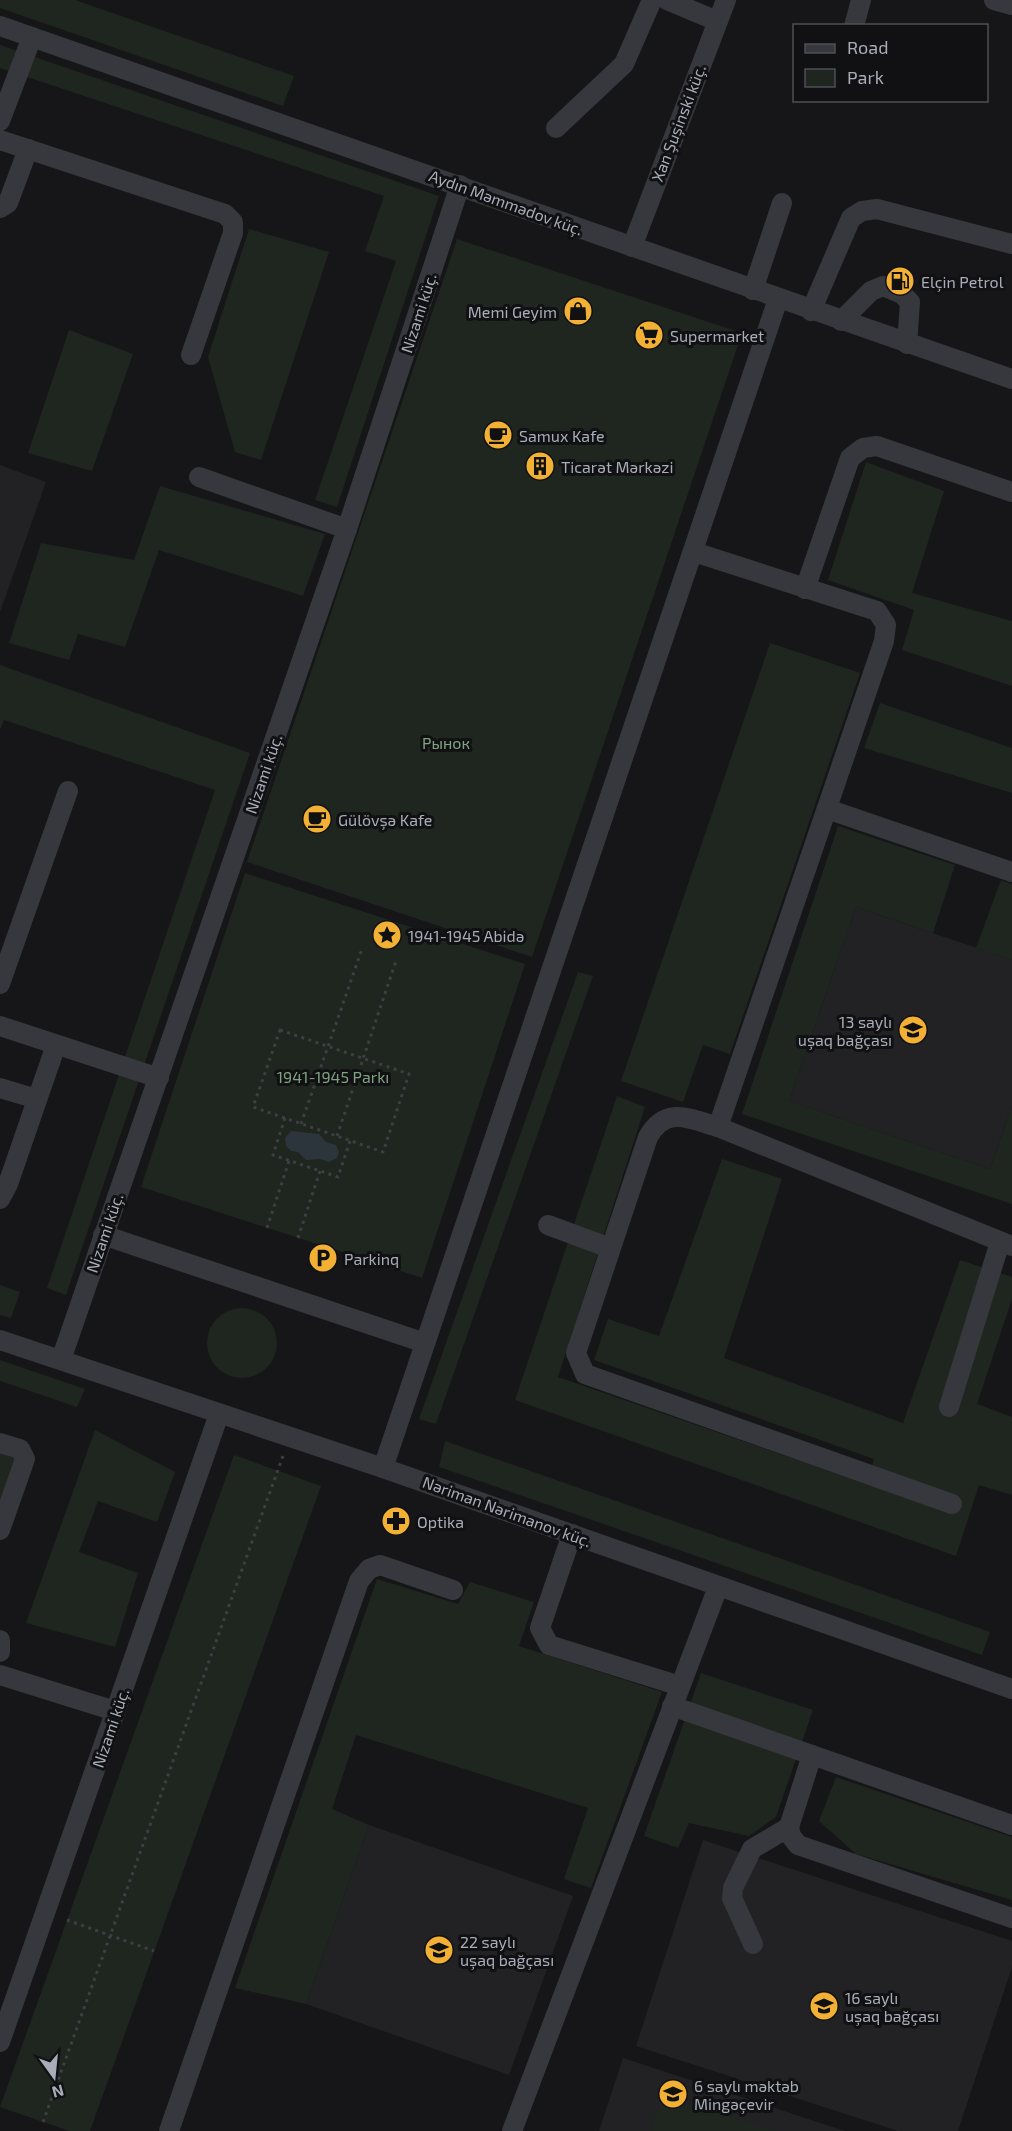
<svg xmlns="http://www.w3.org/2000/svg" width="1012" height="2131" viewBox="0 0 1012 2131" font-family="'Exo 2',sans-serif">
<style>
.built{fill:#222225}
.green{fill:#1e261f}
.water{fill:#2c353c}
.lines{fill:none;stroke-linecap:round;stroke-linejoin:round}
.path{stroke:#3d3f44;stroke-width:3;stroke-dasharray:3 4.5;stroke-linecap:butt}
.minor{stroke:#37383d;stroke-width:20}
.labels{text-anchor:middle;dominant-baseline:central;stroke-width:6;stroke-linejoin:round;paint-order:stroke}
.street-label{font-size:16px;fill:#a8adb8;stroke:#111113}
.poi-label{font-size:16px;fill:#a8adb8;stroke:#111113;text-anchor:start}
.park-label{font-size:16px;fill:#7fa381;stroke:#111113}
</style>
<rect width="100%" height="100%" fill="#161618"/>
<!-- built -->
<g class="built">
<path d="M0,465l46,17 -46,130z"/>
<path d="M856,907l156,53v146l-22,63 -201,-68z"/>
<path d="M369,1825l204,71 -64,179 -203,-71z"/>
<path d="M703,1840l309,101v26l-54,164h-60l-262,-85z"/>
<path d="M623,2058l222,73h-246z"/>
</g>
<!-- green -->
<g class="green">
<path d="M0,0h75l219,76 -11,30 -283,-98z"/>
<path d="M0,45l439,151 -102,311 -22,-7 81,-239 -31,-10 19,-55 -384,-128z"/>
<path d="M249,229l80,23 -68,208 -26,-8 -27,-95z"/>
<path d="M457,239l285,94 -210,624 -285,-95z"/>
<path d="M69,330l64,24 -41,117 -64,-18z"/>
<path d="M866,462l78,29 -32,102 100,28v65l-110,-36 12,-40 -86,-30z"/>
<path d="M160,486l165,48 -22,62 -144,-46 -34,97 -47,-13 -9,26 -60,-17 32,-100 93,17z"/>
<path d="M770,643l90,30 -130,381 -27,-9 -20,57 -62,-21z"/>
<path d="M0,665l250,88 -184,542 -19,-7 168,-498 -211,-70 -4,10z"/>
<path d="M880,703l132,45v45l-148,-45z"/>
<path d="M838,826l117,39 -22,68 -77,-26 -67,194 201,68 22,-63v98l-270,-90z"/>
<path d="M245,873l280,91 -103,314 -281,-91z"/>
<path d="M1001,880l11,4v76l-36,-12z"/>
<path d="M578,972l15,4 -157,448 -17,-5z"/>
<path d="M617,1096l28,11 -87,270 308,107 8,-25 -280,-99 14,-41 51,17 63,-177 60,20 -58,179 179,65 57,-163 52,17v22l-35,105 35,13v78l-33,-10 -23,71 -441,-156z"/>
<path d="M0,1285l20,7 -9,26 -11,-3z"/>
<circle cx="242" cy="1343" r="35"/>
<path d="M0,1360l85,29 -8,18 -77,-26z"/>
<path d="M95,1430l80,42 -18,50 -59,-21 -19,51 59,21 -23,74 -89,-24z"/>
<path d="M445,1441l545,191 -8,23 -543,-188z"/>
<path d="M0,1449l17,6 -17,51z"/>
<path d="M234,1455l87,31 -231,645h-21l-69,-24z"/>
<path d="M377,1579l81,25 12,-22 64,20 -15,44 143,46 -71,196 -27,-9 24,-71 -232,-73 -24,74 37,16 -63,179 -71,-16z"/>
<path d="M701,1673l112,37 -37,107 -27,19 -60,-13 -11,25 -34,-12z"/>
<path d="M836,1777l176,60v63l-156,-46 -37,-33z"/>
<path d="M663,2095l109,36h-121z"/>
</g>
<!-- water -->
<path class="water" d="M291,1131l28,3 7,8 10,3 3,7 -2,6 -8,4 -9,-3 -14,1 -8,-8 -7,-1 -5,-5 -1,-8z"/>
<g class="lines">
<!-- path -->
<g class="path">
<path d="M280,1030l129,44 -26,78 -130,-45z"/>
<path d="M285,1118l-12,37 65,22 12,-36"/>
<path d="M301,1124l61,-175"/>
<path d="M337,1136l59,-175"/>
<path d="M267,1228l22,-67"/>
<path d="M298,1238l22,-67"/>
<path d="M67,1920l87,31"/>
<path d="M43,2122l241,-669"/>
</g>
<!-- minor -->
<g class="minor">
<path d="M667,0l50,21"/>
<path d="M994,0l18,5"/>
<path d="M0,26l1012,353"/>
<path d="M854,26l7,-26"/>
<path d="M0,121l32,-84"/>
<path d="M556,128l68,-64 28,-64"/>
<path d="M0,140l225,74 8,8v11l-42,122"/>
<path d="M0,208l8,-5 20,-54"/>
<path d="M632,247l94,-247"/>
<path d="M753,290l29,-87"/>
<path d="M811,311l40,-93 11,-7 15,-2 135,35"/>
<path d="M841,321l30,-30 12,-5 19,8 8,8 -3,42"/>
<path d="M199,477l148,52"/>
<path d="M694,552l183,59 9,14 -2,16 -166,486"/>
<path d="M805,589l45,-131 13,-10 14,-2 135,46"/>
<path d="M827,809l185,63"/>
<path d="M0,984l68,-193"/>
<path d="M0,1026l159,52"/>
<path d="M0,1088l37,11"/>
<path d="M0,1199l8,-15 48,-139"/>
<path d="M548,1225l62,23"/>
<path d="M103,1235l322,108"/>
<path d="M0,1340l383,128 629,221"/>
<path d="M61,1360l286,-831 113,-344"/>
<path d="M949,1407l51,-165"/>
<path d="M0,1443l20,6 5,10 -25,71"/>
<path d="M383,1468l395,-1169"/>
<path d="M952,1504l-367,-130 -9,-21 72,-216c18,-32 42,-18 70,-10l294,119"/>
<path d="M572,1534l-32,94 9,17 131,41"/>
<path d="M0,1640v12"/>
<path d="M0,1675l115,36"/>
<path d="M672,1706l340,119"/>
<path d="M812,1755l-23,72 2,9 7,9 214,73"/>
<path d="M753,1944l-21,-46 1,-10 19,-39 37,-22"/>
<path d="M0,2042l219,-628"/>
<path d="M169,2131l190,-550 10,-12 11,-4 73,25"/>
<path d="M512,2131l206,-544"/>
</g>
</g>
<!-- icons -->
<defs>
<g id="fuel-disc" transform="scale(1.5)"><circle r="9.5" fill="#f2b134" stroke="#111113"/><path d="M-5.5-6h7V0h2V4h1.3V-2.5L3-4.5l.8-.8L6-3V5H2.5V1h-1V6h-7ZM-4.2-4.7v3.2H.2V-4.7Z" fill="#111"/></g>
<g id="shop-disc" transform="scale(1.5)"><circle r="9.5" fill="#f2b134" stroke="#111113"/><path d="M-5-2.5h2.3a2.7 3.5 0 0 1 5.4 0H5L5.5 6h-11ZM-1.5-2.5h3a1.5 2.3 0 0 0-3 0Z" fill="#111"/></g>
<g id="supermarket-disc" transform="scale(1.5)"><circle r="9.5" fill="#f2b134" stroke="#111113"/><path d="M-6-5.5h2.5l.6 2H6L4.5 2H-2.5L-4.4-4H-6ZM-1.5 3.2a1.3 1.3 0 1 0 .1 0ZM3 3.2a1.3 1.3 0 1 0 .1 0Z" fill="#111"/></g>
<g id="cafe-disc" transform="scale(1.5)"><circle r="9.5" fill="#f2b134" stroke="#111113"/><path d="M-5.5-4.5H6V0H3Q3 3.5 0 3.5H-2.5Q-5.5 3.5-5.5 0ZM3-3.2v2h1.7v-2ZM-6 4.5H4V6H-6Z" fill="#111"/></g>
<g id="building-disc" transform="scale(1.5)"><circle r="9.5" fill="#f2b134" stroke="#111113"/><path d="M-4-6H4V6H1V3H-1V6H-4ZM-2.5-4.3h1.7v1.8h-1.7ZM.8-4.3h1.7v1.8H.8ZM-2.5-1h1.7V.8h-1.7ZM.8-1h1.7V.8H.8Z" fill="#111"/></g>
<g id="sight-disc" transform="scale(1.5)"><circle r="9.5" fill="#f2b134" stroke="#111113"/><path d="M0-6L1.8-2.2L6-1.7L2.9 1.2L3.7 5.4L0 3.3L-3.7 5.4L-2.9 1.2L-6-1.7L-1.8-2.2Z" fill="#111"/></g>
<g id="school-disc" transform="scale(1.5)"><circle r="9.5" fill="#f2b134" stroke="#111113"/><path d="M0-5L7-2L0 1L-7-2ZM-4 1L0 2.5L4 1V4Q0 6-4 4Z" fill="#111"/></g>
<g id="parking-disc" transform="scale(1.5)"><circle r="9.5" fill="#f2b134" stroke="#111113"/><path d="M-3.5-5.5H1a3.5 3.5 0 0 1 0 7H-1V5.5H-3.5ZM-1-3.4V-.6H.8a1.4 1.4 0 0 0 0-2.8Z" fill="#111"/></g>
<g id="pharmacy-disc" transform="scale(1.5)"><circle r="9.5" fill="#f2b134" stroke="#111113"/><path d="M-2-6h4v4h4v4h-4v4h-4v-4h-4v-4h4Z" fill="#111"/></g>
</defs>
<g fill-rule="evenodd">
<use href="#fuel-disc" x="900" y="281"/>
<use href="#shop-disc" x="578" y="311"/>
<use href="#supermarket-disc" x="649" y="335"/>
<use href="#cafe-disc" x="498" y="435"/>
<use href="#building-disc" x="540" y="466"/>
<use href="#cafe-disc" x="317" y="819"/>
<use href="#sight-disc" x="387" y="935"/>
<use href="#school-disc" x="913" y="1030"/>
<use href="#parking-disc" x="323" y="1258"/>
<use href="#pharmacy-disc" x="396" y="1521"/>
<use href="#school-disc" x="439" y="1950"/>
<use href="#school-disc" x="824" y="2006"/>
<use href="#school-disc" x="673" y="2094"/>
</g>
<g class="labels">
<!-- street labels -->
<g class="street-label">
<text transform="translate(678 123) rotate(-69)">Xan Şuşinski küç.</text>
<text transform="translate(506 202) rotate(20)">Aydın Məmmədov küç.</text>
<text transform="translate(418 313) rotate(-72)">Nizami küç.</text>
<text transform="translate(263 774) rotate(-71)">Nizami küç.</text>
<text transform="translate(104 1233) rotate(-71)">Nizami küç.</text>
<text transform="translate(507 1511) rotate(20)">Nəriman Nərimanov küç.</text>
<text transform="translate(110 1728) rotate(-71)">Nizami küç.</text>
</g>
<!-- poi labels -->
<g class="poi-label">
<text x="921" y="281">Elçin Petrol</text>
<text x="557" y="311" text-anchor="end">Memi Geyim</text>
<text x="670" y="335">Supermarket</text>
<text x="519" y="435">Samux Kafe</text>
<text x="561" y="466">Ticarət Mərkəzi</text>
<text x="338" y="819">Gülövşə Kafe</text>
<text x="408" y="935">1941-1945 Abidə</text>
<text x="892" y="1021" text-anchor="end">13 saylı<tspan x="892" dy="18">uşaq bağçası</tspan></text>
<text x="344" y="1258">Parkinq</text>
<text x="417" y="1521">Optika</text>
<text x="460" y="1941">22 saylı<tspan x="460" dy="18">uşaq bağçası</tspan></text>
<text x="845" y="1997">16 saylı<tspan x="845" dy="18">uşaq bağçası</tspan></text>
<text x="694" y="2085">6 saylı məktəb<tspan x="694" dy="18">Mingəçevir</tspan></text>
</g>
<!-- park labels -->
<g class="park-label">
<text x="446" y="742">Рынок</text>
<text x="333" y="1076">1941-1945 Parkı</text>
</g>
</g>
<!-- legend -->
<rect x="793" y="24" width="195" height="78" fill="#111113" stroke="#4d4f55" stroke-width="1.5"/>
<rect x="805" y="44" width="30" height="9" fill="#37383d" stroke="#4d4f55" stroke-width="1.5"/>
<text x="847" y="54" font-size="18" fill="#a8adb8">Road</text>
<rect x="805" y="69" width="30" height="18" fill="#1e261f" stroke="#4d4f55" stroke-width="1.5"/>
<text x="847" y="84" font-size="18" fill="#a8adb8">Park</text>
<!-- north arrow -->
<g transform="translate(54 2077) rotate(165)" stroke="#111113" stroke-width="4.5" paint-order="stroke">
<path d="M0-4.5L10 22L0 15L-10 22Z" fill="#a8adb8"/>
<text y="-9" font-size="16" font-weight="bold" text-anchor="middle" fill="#a8adb8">N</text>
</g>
</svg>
